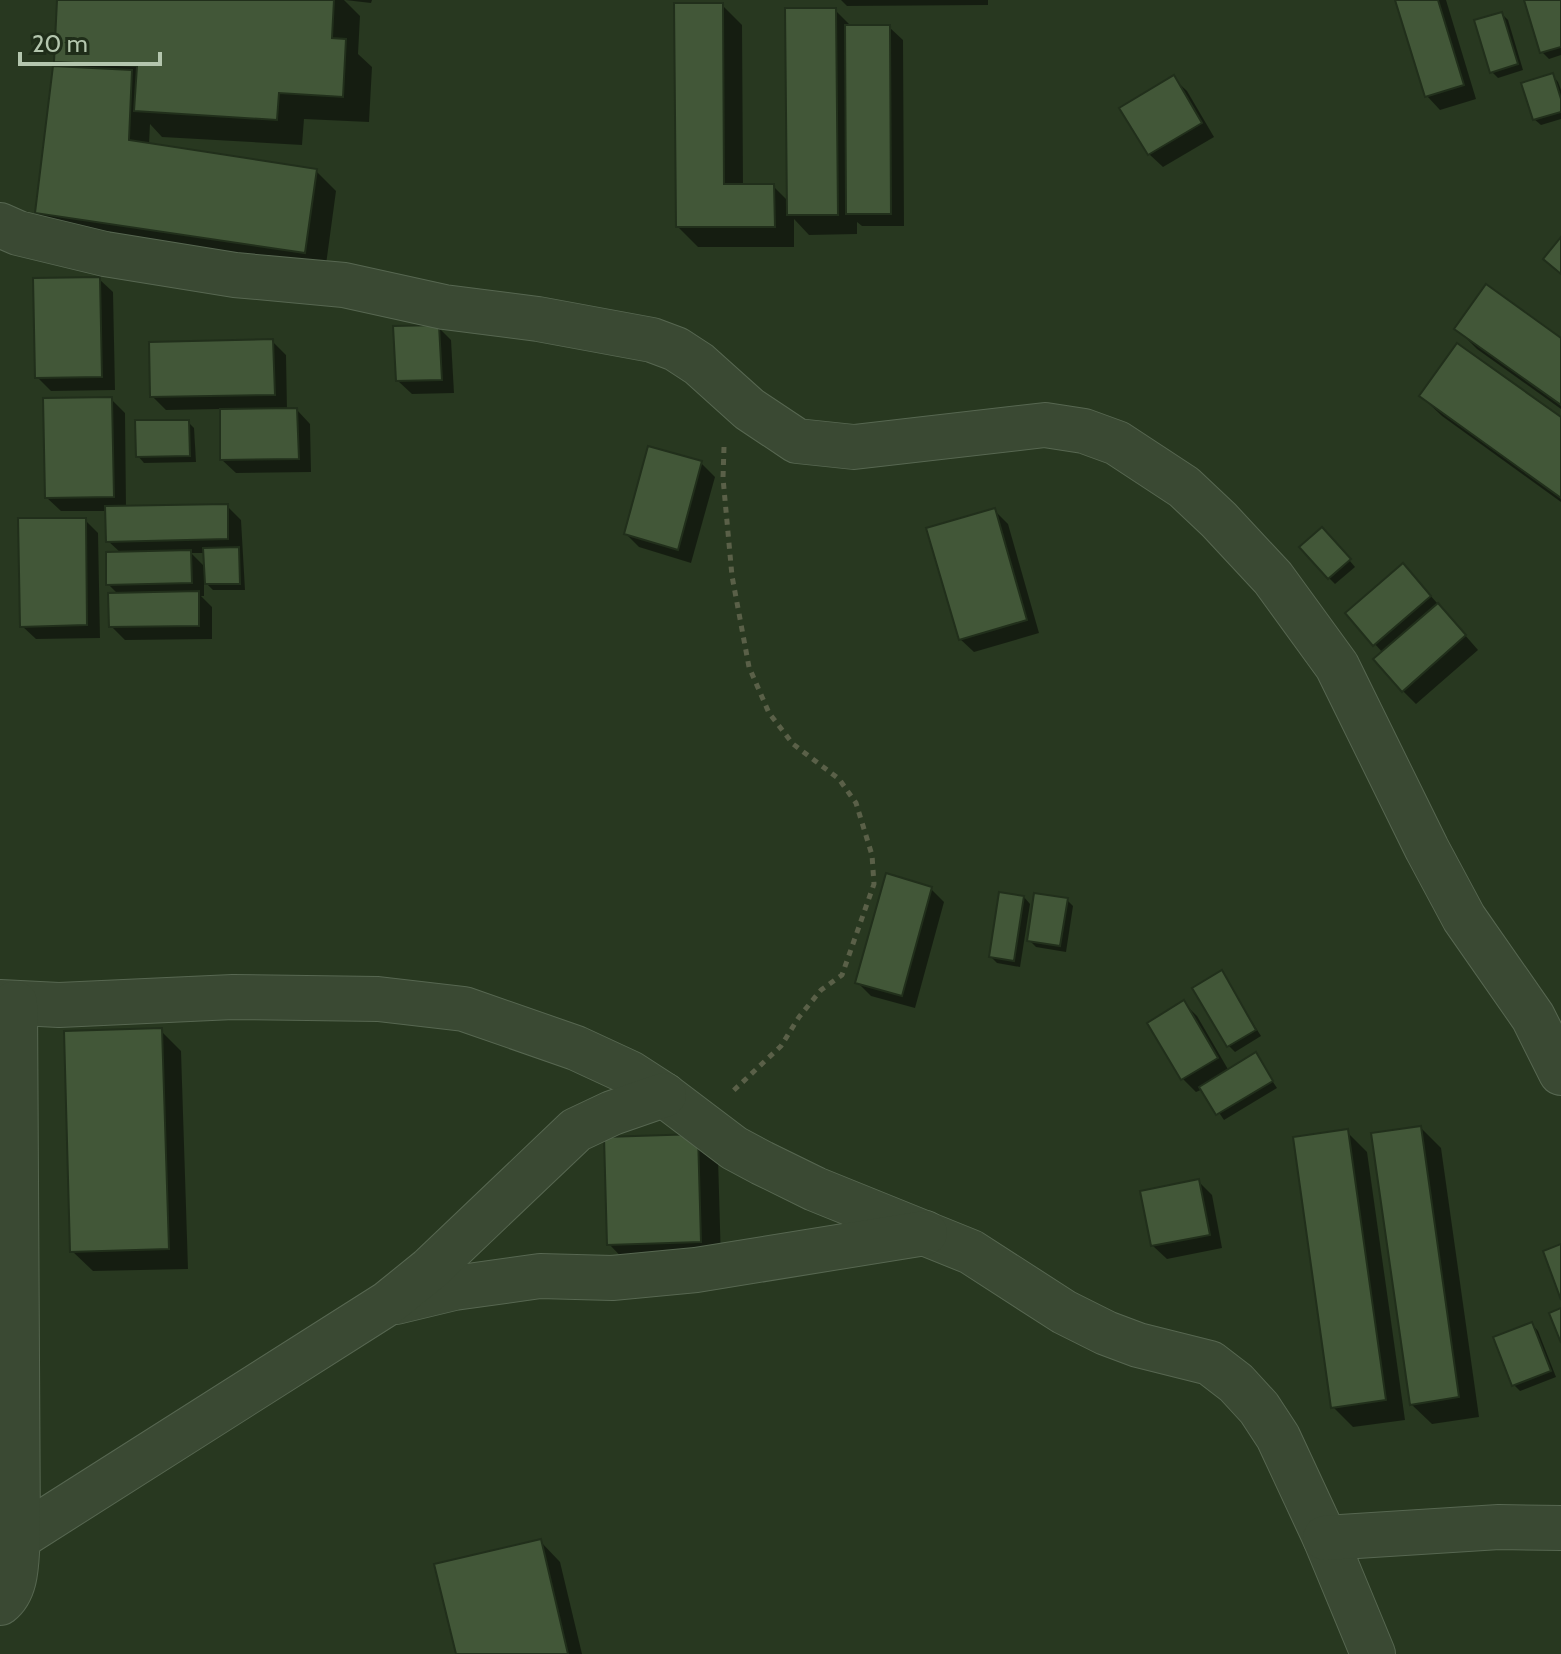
<svg xmlns="http://www.w3.org/2000/svg" width="1561" height="1654" viewBox="0 0 1561 1654" font-family="Cabin,sans-serif">
<style>
.shadow{fill:#0007;fill-rule:evenodd}
.building{fill:#425738;stroke:#212f1b;stroke-width:2}
.lines{fill:none;stroke-linecap:round;stroke-linejoin:round}
.minor-casing{stroke:#576751;stroke-width:46}
.path{stroke:#5a6048;stroke-width:5;stroke-dasharray:6 6;stroke-linecap:butt}
.minor{stroke:#3a4933;stroke-width:44}
</style>
<rect width="100%" height="100%" fill="#283820"/>
<!-- shadow -->
<g class="shadow">
<path d="M59,0h285l16,16 -2,38 14,13 -3,55 -65,-3 -2,26 -140,-8 -12,-13 -1,21 167,26 20,20 -11,81 -268,-39 -20,-20 27,-144 -8,-8z"/>
<path d="M345,0h27l-1,3z"/>
<path d="M841,0h147v5l-141,1z"/>
<path d="M1397,0h49l30,99 -36,11 -13,-14z"/>
<path d="M1526,0h35v55l-12,4 -7,-7z"/>
<path d="M722,5l20,20 1,161h30l16,16 46,-192 17,17h37l14,13 1,186h-42l-5,-4v12l-48,1 -15,-16v28h-96l-20,-20z"/>
<path d="M1502,14l6,6 15,50 -25,8 -6,-6z"/>
<path d="M1552,75l6,7 3,8v29l-20,6 -7,-6z"/>
<path d="M1173,78l14,13 27,46 -51,30 -14,-13z"/>
<path d="M99,279l14,13 2,98 -64,1 -14,-14z"/>
<path d="M438,327l13,13 3,53 -42,1 -14,-13z"/>
<path d="M1457,329l104,11v69l-84,-60z"/>
<path d="M272,341l14,14 1,55h10l13,14 1,48 -75,1 -14,-13v-51l-56,1 -14,-14z"/>
<path d="M1421,396l140,23v83l-119,-86z"/>
<path d="M111,399l14,14 1,94 101,-1 14,14 4,70h-32l-9,-9v15h-3l11,11v32l-87,1 -14,-14 8,-31 -11,-11 13,-31 -13,-12 -1,-30h-46l-14,-13zM191,553h15v15z"/>
<path d="M188,422l6,6 2,34 -52,1 -6,-7z"/>
<path d="M701,463l14,14 -24,86 -52,-16 -13,-13z"/>
<path d="M995,511l13,13 31,109 -65,19 -14,-13z"/>
<path d="M85,520l13,13 2,105 -64,1 -14,-13z"/>
<path d="M1328,535l27,32 -20,17 -6,-6z"/>
<path d="M1416,579l62,71 -62,54 -13,-13 -20,-38 -35,-39z"/>
<path d="M931,889l13,13 -29,106 -44,-12 -14,-14z"/>
<path d="M1024,897l6,7 -10,63 -23,-4 -6,-6z"/>
<path d="M1067,900l6,6 -7,46 -30,-5 -7,-7z"/>
<path d="M1221,973l40,63 -26,16 -6,-6z"/>
<path d="M1184,1003l13,13 32,55 26,-16 22,33 -53,32 -21,-31 -7,3 -13,-13z"/>
<path d="M161,1031l20,20 7,218 -95,2 -21,-20z"/>
<path d="M1421,1128l20,20 38,269 -47,7 -21,-20z"/>
<path d="M1347,1132l20,20 38,268 -52,7 -20,-20z"/>
<path d="M697,1136l21,21 3,105 -92,3 -20,-21z"/>
<path d="M1199,1182l13,13 10,53 -55,11 -14,-13z"/>
<path d="M1532,1324l6,7 18,46 -36,14 -6,-6z"/>
<path d="M540,1541l20,21 22,92h-124z"/>
</g>
<!-- building -->
<g class="building">
<path d="M57,0h277l-2,38 14,1 -3,58 -64,-4 -2,27 -143,-9 3,-45 -83,-4z"/>
<path d="M1395,0h43l26,85 -39,12z"/>
<path d="M1524,0h37v47l-21,6z"/>
<path d="M674,3h49l1,181h50l1,43h-99z"/>
<path d="M785,8h51l2,207h-51z"/>
<path d="M1502,12l16,52 -28,9 -16,-53z"/>
<path d="M845,25h45l1,189h-45z"/>
<path d="M53,66l79,4 -3,70 188,29 -12,84 -270,-40z"/>
<path d="M1553,73l8,26v13l-28,8 -12,-37z"/>
<path d="M1174,75l28,48 -54,32 -29,-47z"/>
<path d="M1561,237v37l-18,-15z"/>
<path d="M100,277l2,100 -67,1 -2,-100z"/>
<path d="M1486,284l75,54v67l-107,-76z"/>
<path d="M439,325l3,55 -46,1 -3,-55z"/>
<path d="M273,339l2,56 -125,2 -1,-55z"/>
<path d="M1457,343l104,74v81l-142,-102z"/>
<path d="M112,397l2,100 -69,1 -2,-100z"/>
<path d="M297,408l2,51 -79,1v-51z"/>
<path d="M135,420h54l1,36 -54,1z"/>
<path d="M648,446l54,15 -24,89 -54,-16z"/>
<path d="M228,504v35l-122,3 -1,-36z"/>
<path d="M995,508l32,112 -68,20 -33,-112z"/>
<path d="M18,518h68l1,107 -67,2z"/>
<path d="M1322,527l29,32 -23,20 -29,-32z"/>
<path d="M239,547l1,37h-35l-2,-36z"/>
<path d="M191,550l1,33 -86,2v-33z"/>
<path d="M1403,563l28,33 -58,50 -28,-33z"/>
<path d="M199,591v35l-90,1 -1,-34z"/>
<path d="M1438,603l28,32 -64,57 -29,-33z"/>
<path d="M886,873l46,14 -30,109 -47,-13z"/>
<path d="M999,892l25,4 -10,65 -25,-4z"/>
<path d="M1034,893l34,5 -8,48 -33,-5z"/>
<path d="M1222,970l34,60 -29,17 -35,-59z"/>
<path d="M1184,1000l34,58 -37,22 -34,-57z"/>
<path d="M162,1028l7,221 -99,3 -6,-221z"/>
<path d="M1256,1052l17,29 -57,34 -17,-28z"/>
<path d="M1421,1126l38,271 -49,8 -39,-272z"/>
<path d="M1348,1129l38,271 -55,8 -38,-271z"/>
<path d="M698,1134l3,108 -94,3 -3,-108z"/>
<path d="M1199,1179l11,56 -59,11 -11,-55z"/>
<path d="M1561,1244v56l-18,-49z"/>
<path d="M1561,1308v35l-12,-30z"/>
<path d="M1532,1322l19,49 -39,15 -19,-49z"/>
<path d="M541,1539l27,115h-112l-22,-90z"/>
</g>
<g class="lines">
<!-- minor casing -->
<g class="minor-casing">
<g id="minor">
<path d="M0,225l18,8 87,21 130,21 109,10 100,22 94,12 114,21 24,9 23,15 50,45 48,32 57,6 191,-22 39,6 33,12 67,44 35,33 54,58 64,88 90,183 37,69 69,99 28,56"/>
<path d="M0,1002l59,3 174,-8 145,2 86,10 112,39 54,25 34,22 70,53 28,15 53,26 156,63 93,60 42,21 32,12 72,18 26,20 23,25 19,29 47,101 48,116"/>
<path d="M396,1302l58,-14 86,-12 72,2 84,-8 229,-37"/>
<path d="M18,1538l370,-235 42,-34 146,-139 36,-17 52,-18"/>
<path d="M1325,1538l174,-11 62,1"/>
<path d="M0,1603c18,-14 16,-43 18,-65l-3,-535"/>
</g>
</g>
<!-- path -->
<path class="path" d="M724,447l-1,31 9,98 17,91 20,46 24,31 46,35 17,24 16,52 2,29 -32,91 -21,15 -22,27 -18,29 -49,46"/>
<!-- minor -->
<use href="#minor" class="minor"/>
</g>
<!-- scale -->
<path d="M20 52v12h140v-12" fill="none" stroke="#b4c6ae" stroke-width="4"/>
<text x="32" y="52" font-size="24" fill="#b4c6ae" stroke="#1f2d19" stroke-width="6" paint-order="stroke">20 m</text>
</svg>
